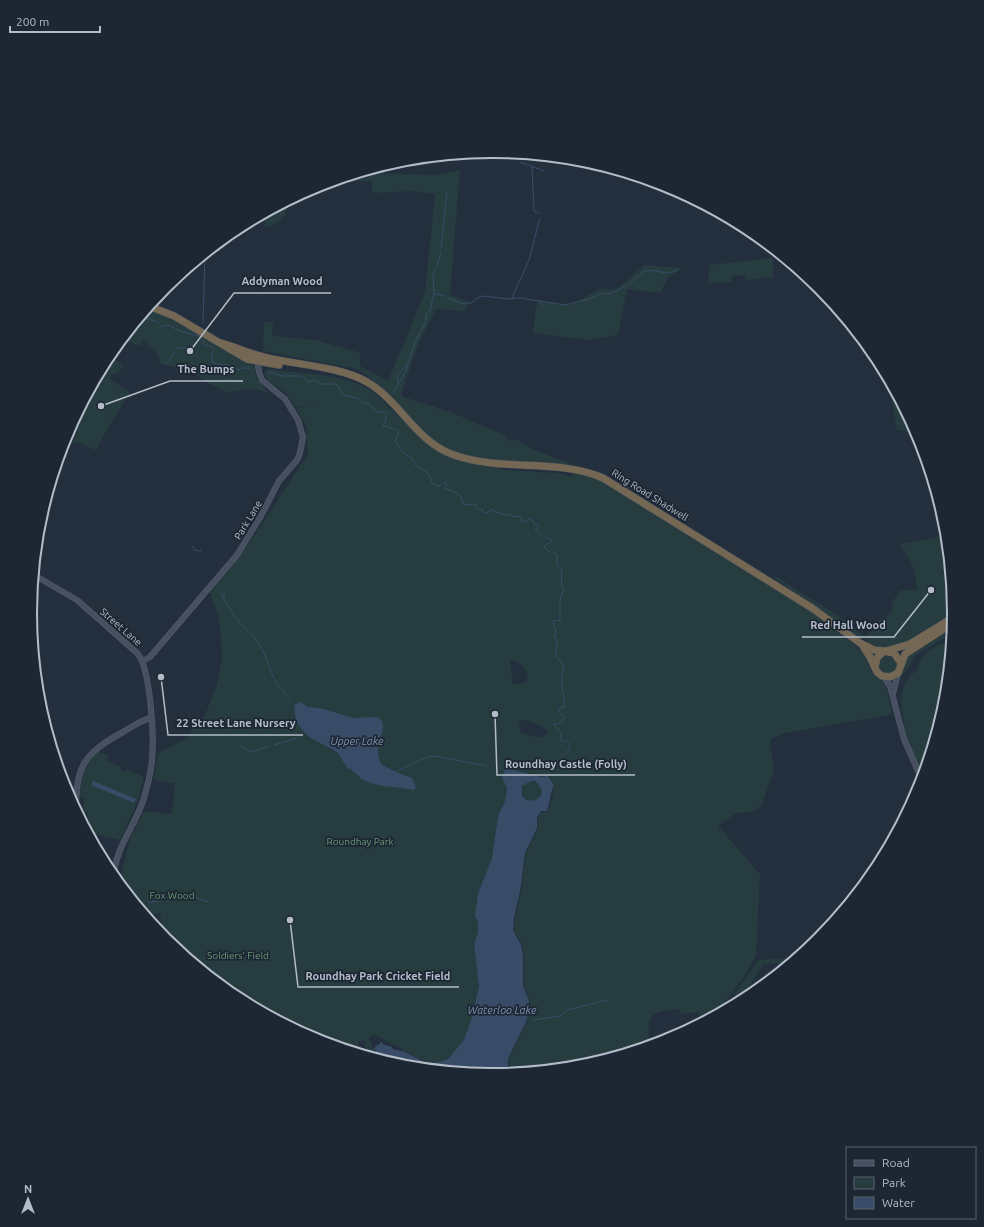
<svg xmlns="http://www.w3.org/2000/svg" width="984" height="1227" viewBox="0 0 984 1227" font-family="Ubuntu,sans-serif">
<style>
.green{fill:#263c3f;fill-rule:evenodd}
.water{fill:#394c67;fill-rule:evenodd}
.lines{fill:none;stroke-linecap:round;stroke-linejoin:round}
.stream{stroke:#394c67;stroke-width:1}
.secondary-casing{stroke:#565f6c;stroke-width:6}
.highway-casing{stroke:#434c59;stroke-width:8}
.secondary{stroke:#465061;stroke-width:5}
.highway{stroke:#746855;stroke-width:7}
.labels{text-anchor:middle;dominant-baseline:central;stroke-width:3.5;stroke-linejoin:round;paint-order:stroke}
.street-label{font-size:10px;fill:#b4bcc9;stroke:#1d2633}
.park-label{font-size:10px;fill:#6b9a76;stroke:#1d2633}
.water-label{font-size:11px;font-style:italic;fill:#7c92b1;stroke:#1d2633}
.rim{fill:none;stroke:#b4bcc9;stroke-width:2}
.leader{fill:none;stroke:#b4bcc9;stroke-width:1.5}
.callout-dot{fill:#b4bcc9;stroke:#1d2633;stroke-width:1.5}
.callout-label{font-size:11px;text-anchor:middle;font-weight:bold;fill:#b4bcc9;stroke:#1d2633;stroke-width:3.5;stroke-linejoin:round;paint-order:stroke}
</style>
<rect width="100%" height="100%" fill="#242f3e"/>
<!-- green -->
<g class="green">
<path d="M460,170l-10,125 19,7 -4,9 -29,-2 -17,33 -18,52 3,3 47,15 55,24 2,5 10,-1 14,9 37,14v2l-93,-6 -21,-7 -21,-11 -65,-64 -12,-8 -90,-17 -4,-2 1,-28h9l-1,14 43,4 43,12 2,1v13l28,15 37,-89 10,-98 -21,-3 -42,2v-12h-40l30,-8 75,2z"/>
<path d="M288,201c-1,16 -8,22 -23,26v-14z"/>
<path d="M773,258v19l-28,3v-5l-13,1 -1,6 -23,1 1,-18z"/>
<path d="M645,265l37,3 -15,11 -6,13 -5,1 -29,-4 -9,46 -28,5 -57,-7 4,-33 34,5 30,-17 9,2 9,-3z"/>
<path d="M148,308l17,6v3l45,21 25,19 14,5 6,5 1,11 13,15c-16,-5 -26,-5 -42,0l-41,-23 -26,-7 -1,-7 -16,-16 -3,6 -18,-7z"/>
<path d="M111,357l13,8 -6,8 -6,1 -3,4 21,15 -18,28 -16,29 -16,-7 -8,-1 6,-10 -5,-10 30,-55 4,1z"/>
<path d="M267,369c35,5 73,3 105,22l45,42 58,31 29,6 55,3 12,4 5,-5 26,8 204,128 56,43 12,24 11,8 7,28 -2,4 -104,18 -15,6 -1,6 4,26 -13,35 -9,6 -16,1 -18,13 42,48 -4,82 -11,19 -30,41 -15,8 -1,-12 -19,2 -1,-5c-30,2 -34,7 -28,37l-69,21 -73,7v-15l19,-39 2,-11v-9l-6,-15v-31l-2,-10 -8,-14 1,-12 7,-32 4,-33 12,-25v-10l3,-6h6c5,-10 10,-27 2,-36l-7,1 -36,-9 1,20 -2,13 -7,15 -6,42 -14,35v39l-4,12 5,42 -7,31 -8,23 -10,13 -12,9 -9,2 -8,-2 -51,-28 -5,4 10,22 -12,-6 -3,-13h-6l3,13 -46,-14 -80,-42 -70,-58 -4,-5 2,-2 -3,-19 -18,-2 -23,-28 11,-45 14,-28 28,3 3,-31 -21,-3 3,-26 27,-15 21,-24 12,-30 5,-26 -1,-20 -2,-21 -9,-26 38,-47 60,-91 -2,-29 -10,-17 20,-3 -20,2 -11,-15 -17,-12 -4,-7zM510,660c11,2 18,9 18,20l-6,4h-9zM519,720l11,1 19,10 -8,7 -20,-5z"/>
<path d="M889,382l25,46v5l-17,-3z"/>
<path d="M942,536l4,1 8,78c-26,15 -56,41 -87,29v-5l-3,1 -90,-62 1,-2 73,46 18,16 16,-21 3,1 8,-9 -2,-5 9,-13 18,-2 -6,-25 -12,-20z"/>
<path d="M953,625l-1,8 -37,23 -7,12 -9,10 -4,19v-6l10,-33z"/>
<path d="M952,639l-7,65 -22,73 -19,-42 -1,-7 2,-3c-4,-15 -7,-32 3,-46 2,-4 6,-6 9,-9 4,-19 18,-23 35,-31z"/>
<path d="M886,652l13,8 -3,12 -12,3 -8,-9 7,-13z"/>
<path d="M98,751l11,5 -2,5 14,6 1,5 5,-3 17,8 -7,26 -17,37 -28,-7 -4,-17 -5,-6 2,-12 -6,-2 4,-27z"/>
<circle cx="532" cy="791" r="10"/>
<path d="M797,958l-6,5 -28,1 -17,29 -7,5 -5,-4 25,-34z"/>
</g>
<!-- water -->
<g class="water">
<path d="M300,702l8,5 16,2 29,9 25,-1c11,8 1,20 0,31 0,5 1,11 3,16l17,9 14,5 4,10 -2,2c-19,-4 -37,-2 -55,-12l1,-1 -11,-9 -1,1 -11,-17 -28,-15 -5,-5 -8,-11 -2,-16z"/>
<path d="M506,768l36,9 6,-1 6,9c-4,9 -4,17 -7,26h-6l-4,7v10l-12,25 -4,33 -7,32 -1,12 8,15 2,9v32l6,14v9l-2,11 -19,39v15c-18,2 -113,-4 -125,-13 -4,-3 -6,-9 -9,-13l8,-6 2,3 6,1 5,4 8,1 22,11 8,2 15,-5 16,-19 8,-23 7,-31 -5,-42 4,-12v-9l-3,-7 3,-23 14,-35 6,-42 7,-15 2,-13 -5,-11zM531,781h4c12,9 7,22 -8,19l-5,-4v-10z"/>
<path d="M93,781l43,18 -2,4 -43,-18z"/>
</g>
<g class="lines">
<!-- stream -->
<g class="stream">
<path d="M492,152l21,8"/>
<path d="M520,162l24,9"/>
<path d="M532,167l2,44 5,2"/>
<path d="M441,248l6,-57"/>
<path d="M437,265l4,-13"/>
<path d="M435,294l10,2"/>
<path d="M448,298l16,6 7,-1 6,-5 6,-2 25,3 12,-1 45,7 24,-6 11,-5h10l18,-9 15,-13 5,-2 20,3 9,-3"/>
<path d="M512,298l17,-38 11,-42"/>
<path d="M538,301l7,6"/>
<path d="M141,317l17,5"/>
<path d="M203,323l2,-68"/>
<path d="M166,324l17,8 16,4 4,4 1,5 9,2 1,3 -3,5 2,8c9,2 18,1 26,7l3,-2h8"/>
<path d="M160,326h7"/>
<path d="M165,365l13,-17h8"/>
<path d="M268,372l15,4h19l6,6 7,-2 5,4h16l6,8v3l15,3 6,6 4,-1 11,9h8v9l-3,4c8,6 21,0 12,16l7,11 10,6 4,8 12,7 5,11 6,2 6,-4 2,2 -2,4 15,7 4,10 12,-1 1,5h5l1,3 3,1 6,-3 13,5 4,-1 5,3 6,-1 3,6h3l4,-4 2,1 2,5h4v4l-3,1c8,9 8,7 17,11l-8,7 5,5h6l2,3v10l5,6 -1,14 3,4 -4,10v21l-7,1 3,12 -2,2 3,5 -1,15 8,12c0,4 -2,6 -2,10 -2,11 4,20 2,30l-5,1v4l6,6 -7,6h-5l8,9v8h6c7,9 -4,14 -10,20 -3,4 -6,10 -8,14"/>
<path d="M398,384l-1,-8 10,-12"/>
<path d="M393,393l13,-22 9,-29 11,-20v-8l4,-4 4,-16 -1,-19 3,-7"/>
<path d="M193,546l1,4 7,1"/>
<path d="M224,592v6"/>
<path d="M220,593c7,10 12,21 21,31 5,6 12,10 16,17 8,11 11,24 16,35 1,5 14,19 18,25"/>
<path d="M274,745l23,-7"/>
<path d="M241,747l11,5 17,-6"/>
<path d="M395,772c10,-4 30,-16 39,-16l53,10"/>
<path d="M148,901h14l12,-8 6,3 7,-1 22,7"/>
<path d="M149,903l9,-2"/>
<path d="M533,1020l27,-4 7,-6 40,-10"/>
</g>
<!-- secondary casing -->
<g class="secondary-casing">
<g id="secondary">
<path d="M34,575l43,25 60,53c14,15 17,85 15,107 -1,13 -5,28 -9,41 -8,25 -29,49 -29,76"/>
<path d="M143,661l7,-4 87,-102 24,-39 18,-35 18,-21 3,-7 3,-16 -5,-17 -13,-21 -23,-19 -3,-8 -2,-14"/>
<path d="M884,677l6,9 14,53 18,41"/>
<path d="M893,693l5,-20"/>
<path d="M76,811c0,-45 7,-57 47,-79 9,-5 18,-12 28,-14"/>
</g>
</g>
<!-- highway casing -->
<g class="highway-casing">
<g id="highway">
<path d="M149,306l25,10 73,43 32,6"/>
<path d="M221,343c15,4 29,11 43,14 31,8 76,9 103,25 33,19 50,61 87,73 48,17 103,3 149,23l209,130 48,35 14,7 10,1"/>
<path d="M863,646l7,11 7,15 5,4 8,1 8,-4 7,-19 48,-31"/>
<path d="M886,651l24,-7 44,-27"/>
<path d="M875,667l2,-9 7,-7 10,2 7,10"/>
</g>
</g>
<!-- secondary -->
<use href="#secondary" class="secondary"/>
<!-- highway -->
<use href="#highway" class="highway"/>
</g>
<g class="labels">
<!-- street labels -->
<g class="street-label">
<text transform="translate(650 495) rotate(32)">Ring Road Shadwell</text>
<text transform="translate(248 520) rotate(-59)">Park Lane</text>
<text transform="translate(121 627) rotate(41)">Street Lane</text>
</g>
<!-- park labels -->
<g class="park-label">
<text x="360" y="841">Roundhay Park</text>
<text x="172" y="895">Fox Wood</text>
<text x="238" y="955">Soldiers' Field</text>
</g>
<!-- water labels -->
<g class="water-label">
<text x="357" y="741">Upper Lake</text>
<text x="502" y="1010">Waterloo Lake</text>
</g>
</g>
<!-- crop -->
<path d="M0 0H984V1227H0ZM37 613a455 455 0 1 1 910 0a455 455 0 1 1-910 0Z" fill="#1d2633" fill-rule="evenodd"/>
<path class="rim" d="M37 613a455 455 0 1 1 910 0a455 455 0 1 1-910 0Z"/>
<!-- callouts -->
<path class="leader" d="M190 351L234 293H331M101 406L170 381H243M931 590L894 637H802M161 677L168 735H303M495 714L497 775H635M290 920L298 987H459"/>
<g class="callout-dot">
<circle cx="190" cy="351" r="4"/>
<circle cx="101" cy="406" r="4"/>
<circle cx="931" cy="590" r="4"/>
<circle cx="161" cy="677" r="4"/>
<circle cx="495" cy="714" r="4"/>
<circle cx="290" cy="920" r="4"/>
</g>
<g class="callout-label">
<text x="282" y="285">Addyman Wood</text>
<text x="206" y="373">The Bumps</text>
<text x="848" y="629">Red Hall Wood</text>
<text x="236" y="727">22 Street Lane Nursery</text>
<text x="566" y="768">Roundhay Castle (Folly)</text>
<text x="378" y="980">Roundhay Park Cricket Field</text>
</g>
<!-- legend -->
<rect x="846" y="1147" width="130" height="72" fill="#1d2633" stroke="#59626f"/>
<rect x="854" y="1160" width="20" height="6" fill="#465061" stroke="#59626f"/>
<text x="882" y="1167" font-size="12" fill="#b4bcc9">Road</text>
<rect x="854" y="1177" width="20" height="12" fill="#263c3f" stroke="#59626f"/>
<text x="882" y="1187" font-size="12" fill="#b4bcc9">Park</text>
<rect x="854" y="1197" width="20" height="12" fill="#394c67" stroke="#59626f"/>
<text x="882" y="1207" font-size="12" fill="#b4bcc9">Water</text>
<!-- north arrow -->
<g transform="translate(28 1199)" stroke="#1d2633" stroke-width="3" paint-order="stroke">
<path d="M0-3L7 15L0 10L-7 15Z" fill="#b4bcc9"/>
<text y="-6" font-size="11" font-weight="bold" text-anchor="middle" fill="#b4bcc9">N</text>
</g>
<!-- scale -->
<path d="M10 26v6h90v-6" fill="none" stroke="#b4bcc9" stroke-width="2"/>
<text x="16" y="26" font-size="12" fill="#b4bcc9" stroke="#1d2633" stroke-width="3" paint-order="stroke">200 m</text>
</svg>
